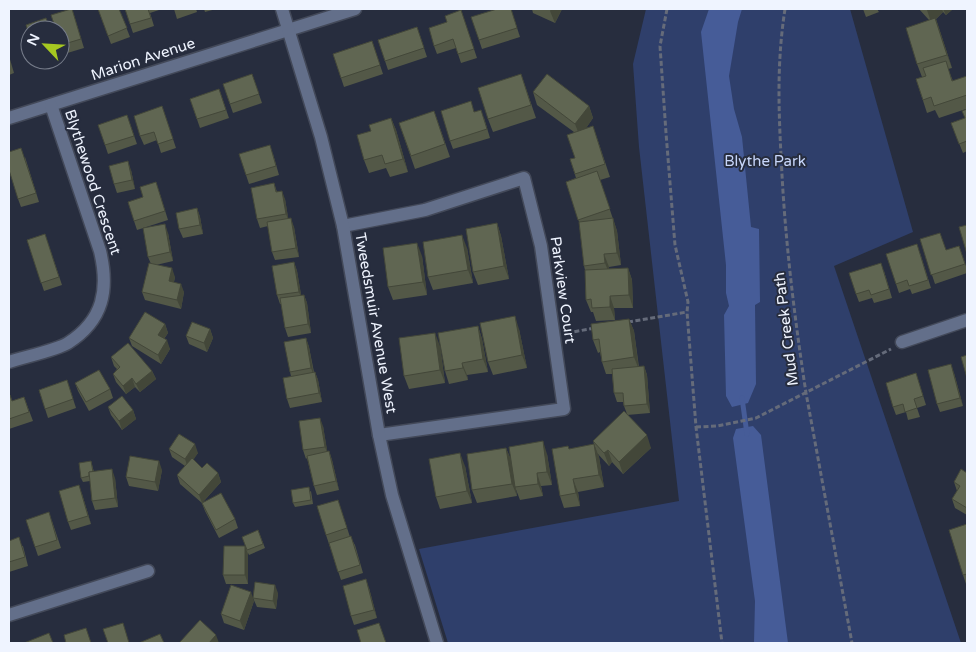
<svg xmlns="http://www.w3.org/2000/svg" width="976" height="652" viewBox="0 0 976 652" font-family="'Varela Round',sans-serif">
<style>
.green{fill:#2f3f6b}
.water{fill:#465c98}
.lines{fill:none;stroke-linecap:round;stroke-linejoin:round}
.stream{stroke:#465c98;stroke-width:5}
.minor-casing{stroke:#434959;stroke-width:15}
.tertiary-casing{stroke:#434959;stroke-width:15}
.path{stroke:#656b7a;stroke-width:3;stroke-dasharray:5 2.5;stroke-linecap:butt}
.minor{stroke:#636f8a;stroke-width:12}
.tertiary{stroke:#636f8a;stroke-width:12}
.wall{fill:#535847}
.shaded-wall{fill:#434739}
.building{fill:#606652;stroke:#434739}
.labels{text-anchor:middle;dominant-baseline:central;stroke-width:4;stroke-linejoin:round;paint-order:stroke}
.street-label{font-size:15px;fill:#eff4ff;stroke:#272d3e}
.park-label{font-size:15px;fill:#c7d6fa;stroke:#272d3e}
</style>
<rect width="100%" height="100%" fill="#272d3e"/>
<!-- green -->
<path class="green" d="M646,9h204l63,223 -79,34 127,377h-513l-29,-94 260,-48 -40,-354 -6,-83z"/>
<!-- water -->
<g class="water">
<path d="M709,9h33l-4,13 -9,54 5,33 8,28 9,90 8,2 1,73 -5,3 1,79 -8,19 -16,4 -6,-11 -2,-81 5,-9 -3,-13v-28l-25,-233z"/>
<path d="M753,426l8,9 27,208h-34l1,-42 -22,-163 3,-9z"/>
</g>
<g class="lines">
<!-- stream -->
<path class="stream" d="M742,398l5,36"/>
<!-- minor casing -->
<g class="minor-casing">
<g id="minor">
<path d="M9,118l346,-109"/>
<path d="M343,226l82,-16 99,-32 17,68 23,163 -185,26"/>
<path d="M902,342l65,-22"/>
<path d="M9,362c15,-5 48,-12 59,-19 36,-23 41,-54 32,-92l-49,-146"/>
<path d="M9,615l139,-44"/>
</g>
</g>
<!-- tertiary casing -->
<g class="tertiary-casing">
<path id="tertiary" d="M282,9l39,128 22,89 36,209 13,60 45,148"/>
</g>
<!-- path -->
<g class="path">
<path d="M667,9l-7,37 6,87 9,112 13,57 -1,10 9,115 26,216"/>
<path d="M785,9c-9,58 -6,108 -3,166 4,73 13,146 24,218l46,250"/>
<path d="M628,322l59,-10"/>
<path d="M567,333l28,-5"/>
<path d="M696,427l21,-1 39,-8 135,-69"/>
</g>
<!-- minor -->
<use href="#minor" class="minor"/>
<!-- tertiary -->
<use href="#tertiary" class="tertiary"/>
</g>
<!-- wall -->
<g class="wall">
<path d="M72,9l12,39 -20,6 -4,-12z"/>
<path d="M98,9h21l11,28 -19,7z"/>
<path d="M125,9h33l1,1 -9,3 4,13 -21,7z"/>
<path d="M174,9h22l1,3 -20,7z"/>
<path d="M204,9h12l-11,3z"/>
<path d="M511,9l9,28 -38,12 -3,-9z"/>
<path d="M532,9h30l-7,14 -22,-10z"/>
<path d="M863,9h14l2,3 -13,5z"/>
<path d="M919,9h34l-7,6 -3,-3 -7,7 16,49 -4,1 5,12 14,-5v75l-4,2 -12,-30 14,-5 1,-9 -27,9 -4,-8 -8,3 -11,-34 6,-2 -5,-13 12,-44z"/>
<path d="M461,10l16,48 -16,5 -5,-15 -19,6 -3,-8 13,-24z"/>
<path d="M417,27l10,30 -39,13 -10,-30z"/>
<path d="M372,41l11,33 -39,13 -11,-33z"/>
<path d="M9,56l5,17 -5,2z"/>
<path d="M38,60h13l-12,4z"/>
<path d="M252,74l10,29 -29,10 -10,-29z"/>
<path d="M521,74l15,44 -43,14 -5,-13z"/>
<path d="M219,89l10,29 -29,10 -10,-29z"/>
<path d="M533,92l56,14 4,12 -7,10 7,-2 17,51 -10,3 17,51 4,34 -12,2v2l19,-1 4,12 1,28h-19l1,12 -19,1 -3,-9h-2l-5,-12 -1,-30 -1,-4 -5,-44 -13,-40 10,-4 -6,-19 5,-1 -1,-26 -37,-27z"/>
<path d="M162,106l14,42 -15,5 -4,-13 -13,5 -4,-9z"/>
<path d="M434,111l16,46 -35,12 -16,-46z"/>
<path d="M475,112l9,6 6,20 -37,11 -3,-8z"/>
<path d="M391,118l5,12 12,42 -18,5 -4,-9 -17,5 -5,-13 7,-29z"/>
<path d="M130,124l7,20 -29,10 -3,-9z"/>
<path d="M273,154l6,21 -30,9 -3,-9z"/>
<path d="M25,157l14,45 -18,5 -3,-8z"/>
<path d="M131,170l4,19 -18,4 -3,-9z"/>
<path d="M156,182l12,38 -31,10 -3,-9z"/>
<path d="M274,183l3,9 8,7 3,19 6,9 5,30 -24,3 -3,-8 -4,-26 -8,2 -3,-9z"/>
<path d="M197,208l3,9 3,17 -20,4 -4,-9z"/>
<path d="M497,223l4,13 8,43 -31,6 -5,-13z"/>
<path d="M168,233l5,28 -17,4 19,12 -1,5 10,10 -3,17 -36,-9 -3,-8 9,-28 -3,-7z"/>
<path d="M45,234l17,51 -18,6 -17,-51z"/>
<path d="M920,239l26,11 13,-4 8,23v4l-32,11z"/>
<path d="M467,248l6,35 -40,7 -5,-13z"/>
<path d="M920,253l11,35 -19,6 -2,-5 -11,4 -3,-9z"/>
<path d="M422,256l5,39 -34,5 -5,-13z"/>
<path d="M294,262l3,9 4,24h3l3,8 4,30 -23,4 -3,-9 -4,-24h-1l-3,-9z"/>
<path d="M884,271l8,27 -18,5 -2,-5 -13,4 -3,-8z"/>
<path d="M629,319l5,12 5,36 5,-1 3,9 3,38 -23,2 24,33 -28,26 -11,-12 -3,4 -12,-13 -4,-12 34,-27 -3,-8 -1,-4h-6l-3,-9 -2,-19h-6l-4,-12 -2,-10 -2,1 -5,-13z"/>
<path d="M165,324l3,9 -4,6 6,10 -9,15 -29,-18 -3,-8z"/>
<path d="M478,326l4,13 6,33 -21,3 1,5 -19,4 -4,-13z"/>
<path d="M210,329l3,9 -6,14 -18,-8 -3,-8z"/>
<path d="M519,329l8,39 -34,7 -5,-13z"/>
<path d="M306,338l3,9 5,25h1l3,8 4,22 -32,6 -3,-9 4,-23 -1,-4z"/>
<path d="M440,346l5,37 -36,6 -5,-13z"/>
<path d="M111,357l41,14 4,8 -16,13 -5,-5 -9,7 -10,-12 -3,-8 4,-5 -3,-3z"/>
<path d="M916,373l10,32 -9,3 3,9 -12,3 -2,-8 -10,3 -3,-8z"/>
<path d="M954,373l9,33 -23,6 -3,-8z"/>
<path d="M67,380l9,28 -28,10 -9,-28z"/>
<path d="M75,383l35,6 3,9 -24,13 -11,-20z"/>
<path d="M9,396l3,5 12,-4 9,24 -24,8z"/>
<path d="M108,407l25,3 3,9 -14,11 -11,-15z"/>
<path d="M323,426l4,25h2l3,9 7,30 -22,5 -3,-9 -7,-28 -1,1 -3,-9z"/>
<path d="M594,444l5,13 5,30 -26,5 2,14 -16,2 -4,-12 9,-47z"/>
<path d="M506,448l5,12 6,36 -40,7 -5,-13z"/>
<path d="M169,449l29,4 -5,6 9,9 16,5 3,9 -18,20 32,17 3,9 -19,10 -14,-27 -3,-8 -22,-19 -3,-9 8,-9 -13,-9z"/>
<path d="M547,454l5,31 -11,1 2,10 -23,4 -5,-13z"/>
<path d="M91,461l3,11 21,6 3,29 -23,3 -3,-9 -2,-20 -7,1 -2,-4z"/>
<path d="M465,466l7,37 -32,6 -4,-12z"/>
<path d="M162,470l-4,21 -29,-5 -3,-9z"/>
<path d="M967,473v42l-12,-7 -3,-9 5,-8 -3,-9z"/>
<path d="M311,491l2,13 -18,3 -2,-4z"/>
<path d="M82,494l9,30 -20,6 -3,-8z"/>
<path d="M338,500l12,37 5,8 8,28 -22,7 -15,-45z"/>
<path d="M52,521l9,27 -23,8 -3,-9z"/>
<path d="M967,524v59l-1,1 -3,-9z"/>
<path d="M258,530l7,18 -16,7 -1,-2v31h-22l-3,-9z"/>
<path d="M9,541l14,5 5,20 -19,6z"/>
<path d="M369,588l8,30 -23,7 -3,-9z"/>
<path d="M278,593l-2,16 -19,-2 -4,-9z"/>
<path d="M254,601l-10,29 -20,-7 -3,-9z"/>
</g>
<!-- shaded-wall -->
<g class="shaded-wall">
<path d="M551,9h11l-7,14 -5,-12z"/>
<path d="M928,9h14l1,3 -7,7 16,49 -5,-13 -16,-33 -4,-12z"/>
<path d="M943,9h10l-7,6z"/>
<path d="M589,106l4,12 -13,19 -5,-13z"/>
<path d="M391,118l5,12 12,42 -5,-13z"/>
<path d="M128,161l3,9 4,19 -3,-9z"/>
<path d="M282,191l3,8 4,23 -3,-8z"/>
<path d="M197,208l3,9 3,17 -3,-9z"/>
<path d="M291,218l3,9 5,30 -3,-9z"/>
<path d="M613,218l4,13 4,34 -4,-12z"/>
<path d="M497,223l4,13 8,43 -5,-13z"/>
<path d="M165,224l3,9 5,28 -3,-9z"/>
<path d="M462,235l5,13 6,35 -5,-13z"/>
<path d="M417,243l5,13 5,39 -4,-13z"/>
<path d="M604,254l5,13 1,9 -5,-13z"/>
<path d="M294,262l3,9 5,29 -3,-8z"/>
<path d="M172,268l3,9 -3,13 -3,-9z"/>
<path d="M628,268l4,12 1,28 -4,-13z"/>
<path d="M181,284l3,8 -3,17 -4,-9z"/>
<path d="M304,295l3,8 4,30 -3,-9z"/>
<path d="M610,296l4,12 1,12 -5,-13z"/>
<path d="M515,316l4,13 8,39 -5,-13z"/>
<path d="M629,319l5,12 5,39 -5,-13z"/>
<path d="M165,324l3,9 -7,10 -3,-8z"/>
<path d="M478,326l4,13 6,33 -5,-13z"/>
<path d="M210,329l3,9 -6,14 -3,-9z"/>
<path d="M435,333l5,13 5,37 -5,-13z"/>
<path d="M306,338l3,9 5,29 -3,-8z"/>
<path d="M167,340l3,9 -9,15 -3,-9z"/>
<path d="M462,363l5,12 1,5 -5,-12z"/>
<path d="M951,364l3,9 9,33 -3,-8z"/>
<path d="M644,366l3,9 3,38 -3,-9z"/>
<path d="M152,371l4,8 -16,13 -4,-8z"/>
<path d="M315,372l3,8 4,22 -3,-9z"/>
<path d="M132,378l3,9 -9,7 -3,-8z"/>
<path d="M133,410l3,9 -14,11 -3,-9z"/>
<path d="M320,418l3,8 5,29 -3,-8z"/>
<path d="M647,435l4,13 -28,26 -4,-12z"/>
<path d="M543,441l4,13 5,31 -5,-13z"/>
<path d="M195,444l3,9 -10,15 -3,-9z"/>
<path d="M594,444l5,13 5,30 -5,-12z"/>
<path d="M506,448l5,12 6,36 -5,-12z"/>
<path d="M608,450l4,12 -3,4 -5,-13z"/>
<path d="M329,451l3,9 7,30 -3,-9z"/>
<path d="M460,453l5,13 7,37 -5,-12z"/>
<path d="M159,461l3,9 -4,21 -3,-9z"/>
<path d="M112,469l3,9 3,29 -3,-9z"/>
<path d="M218,473l3,9 -19,21 -3,-8z"/>
<path d="M537,473l4,13 2,10 -5,-12z"/>
<path d="M573,479l5,13 2,14 -4,-13z"/>
<path d="M79,485l3,9 9,30 -3,-8z"/>
<path d="M245,546l3,8v30l-3,-9z"/>
<path d="M366,579l3,9 8,30 -3,-8z"/>
<path d="M275,585l3,8 -2,16 -3,-8z"/>
<path d="M251,592l3,9 -10,29 -4,-9z"/>
<path d="M216,635l3,8h-10z"/>
</g>
<!-- building -->
<g class="building">
<path d="M71,9h1l9,30 -20,6 -1,-3v-12h-4l-5,-15z"/>
<path d="M98,9h21l8,19 -19,8z"/>
<path d="M125,9h23l3,9 -21,6z"/>
<path d="M497,9h14l6,19 -38,12 -8,-23z"/>
<path d="M461,10l13,39 -16,5 -5,-15 -19,7 -5,-18 18,-6 -2,-6z"/>
<path d="M46,18l4,12h-20v7l-4,-12z"/>
<path d="M935,18l12,37 -30,9 -11,-36z"/>
<path d="M417,27l7,21 -39,13 -7,-21z"/>
<path d="M372,41l8,24 -39,13 -8,-24z"/>
<path d="M946,61l6,20 15,-5v19l-33,11 -3,-9 -8,3 -7,-21 10,-3 -3,-8z"/>
<path d="M252,74l7,20 -29,10 -7,-20z"/>
<path d="M521,74l10,31 -43,14 -10,-31z"/>
<path d="M547,74l42,32 -14,18 -42,-32z"/>
<path d="M219,89l7,21 -29,9 -7,-20z"/>
<path d="M471,101l3,11 7,-2 6,19 -37,12 -9,-30z"/>
<path d="M162,106l11,33 -15,5 -4,-12 -14,4 -6,-20z"/>
<path d="M967,109v32l-8,3 -8,-21 14,-5 -3,-7z"/>
<path d="M434,111l11,33 -34,12 -12,-33z"/>
<path d="M127,115l7,21 -29,9 -7,-20z"/>
<path d="M391,118l12,41 -18,5 -3,-9 -18,5 -7,-25 14,-4 -2,-6z"/>
<path d="M593,126l12,38 -30,10 -5,-15 5,-1 -8,-23z"/>
<path d="M270,145l6,21 -30,9 -7,-21z"/>
<path d="M21,148l15,45 -18,6 -9,-29v-18z"/>
<path d="M128,161l4,19 -18,4 -5,-18z"/>
<path d="M597,171l13,38 -32,11 -12,-38z"/>
<path d="M156,182l9,29 -31,10 -6,-19 15,-5 -3,-10z"/>
<path d="M274,183l2,9 6,-1 4,23 -29,5 -6,-31z"/>
<path d="M197,208l3,17 -21,4 -3,-16z"/>
<path d="M291,218l5,30 -24,4 -5,-30z"/>
<path d="M613,218l4,35 -13,1 1,9 -21,3 -5,-44z"/>
<path d="M497,223l7,43 -31,6 -7,-43z"/>
<path d="M165,224l5,28 -22,5 -5,-29z"/>
<path d="M967,225v29l-8,-27z"/>
<path d="M940,233l6,17 13,-4 6,18 -34,11 -11,-36z"/>
<path d="M45,234l14,43 -18,6 -14,-43z"/>
<path d="M462,235l6,35 -40,7 -5,-35z"/>
<path d="M417,243l6,39 -35,5 -5,-39z"/>
<path d="M917,244l11,36 -19,6 -2,-6 -11,4 -10,-30z"/>
<path d="M294,262l5,30 -22,3 -5,-29z"/>
<path d="M149,263l23,5 -3,13 12,3 -4,16 -35,-8z"/>
<path d="M881,263l8,26 -18,6 -2,-5 -13,4 -7,-21z"/>
<path d="M628,268l1,27 -19,1v11l-18,1 -1,-9 -5,1 -1,-30z"/>
<path d="M304,295l4,29 -23,4 -5,-30z"/>
<path d="M145,312l20,12 -7,11 9,5 -9,15 -29,-17z"/>
<path d="M515,316l7,39 -34,7 -8,-39z"/>
<path d="M629,319l5,38 -32,5 -3,-23 -6,1 -2,-16z"/>
<path d="M192,322l18,7 -6,14 -18,-7z"/>
<path d="M478,326l5,33 -21,4 1,5 -18,3 -7,-38z"/>
<path d="M435,333l5,37 -36,6 -5,-38z"/>
<path d="M306,338l5,30 -21,4 -6,-30z"/>
<path d="M128,343l24,28 -16,13 -4,-6 -9,8 -10,-12 7,-7 -9,-10z"/>
<path d="M967,355v23l-6,-21z"/>
<path d="M951,364l9,34 -23,6 -9,-34z"/>
<path d="M644,366l3,38 -23,2 -1,-13h-9l-2,-24z"/>
<path d="M99,370l11,19 -24,13 -11,-19z"/>
<path d="M315,372l4,21 -32,6 -4,-21z"/>
<path d="M916,373l7,23 -9,3 3,9 -12,4 -2,-8 -10,3 -7,-24z"/>
<path d="M67,380l6,19 -28,10 -6,-19z"/>
<path d="M10,395l2,6 12,-4 5,15 -20,7v-23z"/>
<path d="M122,396l11,14 -14,11 -11,-14z"/>
<path d="M624,411l23,24 -28,27 -11,-12 -4,3 -11,-12z"/>
<path d="M320,418l5,29 -22,3 -4,-29z"/>
<path d="M179,434l16,10 -10,15 -16,-10z"/>
<path d="M543,441l4,31 -10,1 1,11 -23,3 -6,-40z"/>
<path d="M594,444l5,31 -26,4 3,14 -16,3 -8,-47 16,-3 1,3z"/>
<path d="M506,448l6,36 -40,6 -5,-36z"/>
<path d="M329,451l7,30 -22,5 -7,-30z"/>
<path d="M460,453l7,38 -31,6 -7,-38z"/>
<path d="M130,456l29,5 -4,21 -29,-5z"/>
<path d="M192,458l10,10 5,-5 11,10 -19,22 -22,-20z"/>
<path d="M91,461l2,11h-4v4l-8,2 -2,-15z"/>
<path d="M112,469l3,29 -23,3 -3,-29z"/>
<path d="M961,469l6,4v35l-15,-9 8,-13 -6,-4z"/>
<path d="M79,485l9,31 -20,6 -9,-31z"/>
<path d="M309,487l2,13 -18,3 -2,-13z"/>
<path d="M221,493l14,26 -19,11 -14,-27z"/>
<path d="M338,500l9,28 -21,7 -9,-29z"/>
<path d="M49,512l8,28 -22,7 -9,-27z"/>
<path d="M967,524v50l-4,1 -14,-45z"/>
<path d="M258,530l5,14 -16,6 -5,-13z"/>
<path d="M351,536l9,29 -22,7 -9,-29z"/>
<path d="M19,537l6,20 -16,5v-21z"/>
<path d="M224,546h21v29h-22z"/>
<path d="M366,579l8,31 -23,6 -8,-30z"/>
<path d="M255,582l20,3 -2,16 -20,-3z"/>
<path d="M231,585l20,7 -11,29 -19,-7z"/>
<path d="M200,620l16,15 -7,8h-28l-1,-1z"/>
<path d="M123,623l6,20h-21l-5,-14z"/>
<path d="M379,623l7,20h-25l-4,-13z"/>
<path d="M86,628l5,15h-25l-2,-8z"/>
<path d="M49,633l4,10h-29z"/>
<path d="M160,634l4,9h-25z"/>
</g>
<g class="labels">
<!-- street labels -->
<g class="street-label">
<text transform="translate(143 59) rotate(-18)">Marion Avenue</text>
<text transform="translate(93 182) rotate(72)">Blythewood Crescent</text>
<text transform="translate(563 290) rotate(82)">Parkview Court</text>
<text transform="translate(376 323) rotate(80)">Tweedsmuir Avenue West</text>
<text transform="translate(786 329) rotate(-97)">Mud Creek Path</text>
</g>
<!-- park labels -->
<g class="park-label">
<text x="765" y="161">Blythe Park</text>
</g>
</g>
<!-- border -->
<rect width="976" height="652" fill="none" stroke="#eff4ff" stroke-width="20"/>
<!-- north arrow -->
<g transform="translate(45 45) rotate(295)"><circle r="24" fill="#272d3e" stroke="#777d8b"/>
<path d="M0-4L9 19L0 12L-9 19Z" fill="#a6c821"/>
<text y="-8" font-size="14" font-weight="bold" text-anchor="middle" fill="#eff4ff">N</text>
</g>
</svg>
